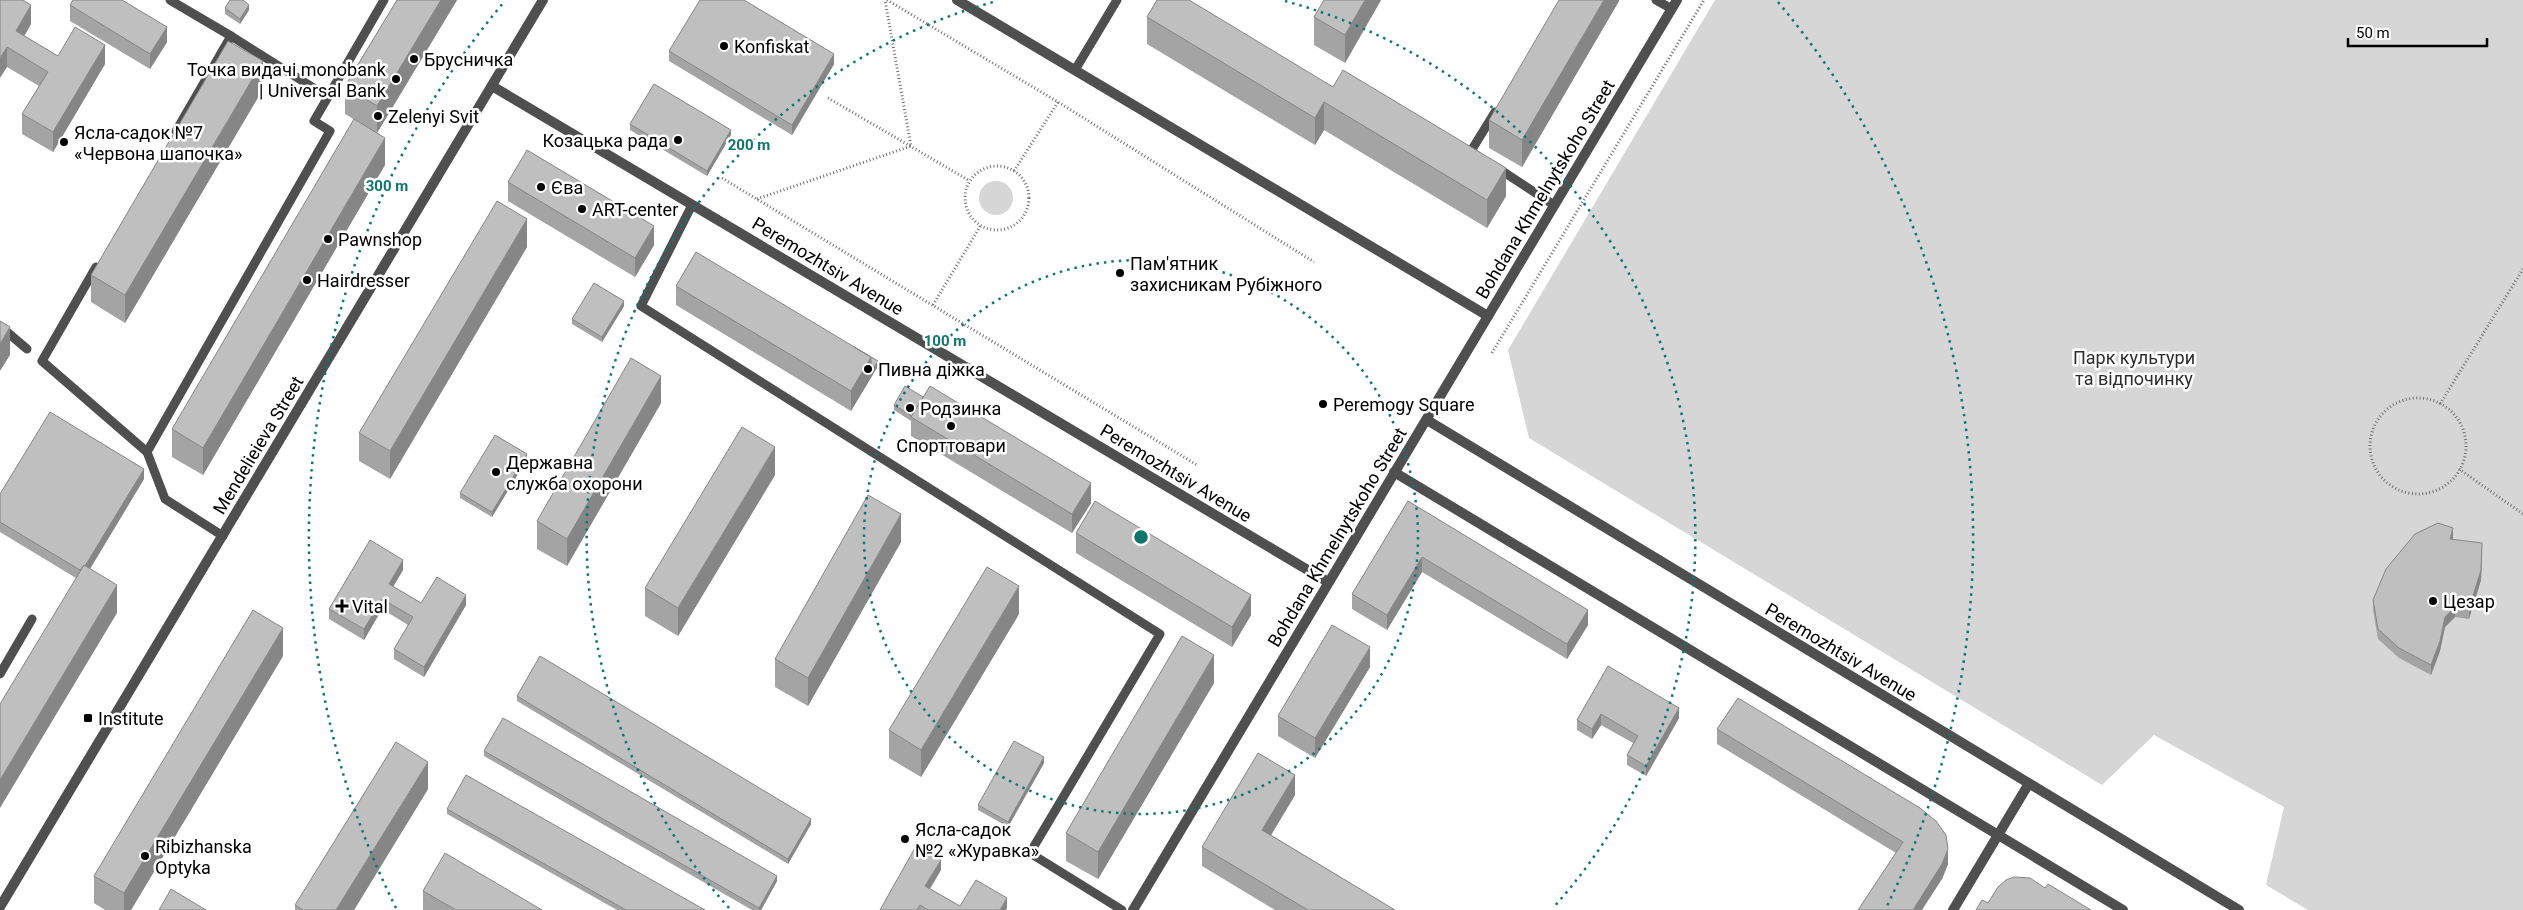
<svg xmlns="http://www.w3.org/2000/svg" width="2523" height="910" viewBox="0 0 2523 910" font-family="Roboto,sans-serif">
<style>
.green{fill:#d6d6d6}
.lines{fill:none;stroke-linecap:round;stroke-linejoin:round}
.path{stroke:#717171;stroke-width:3;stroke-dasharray:1 2.5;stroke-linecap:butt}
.service{stroke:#4f4f4f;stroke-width:9}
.minor{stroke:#4f4f4f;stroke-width:10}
.tertiary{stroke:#4f4f4f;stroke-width:10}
.wall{fill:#a4a4a4}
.shaded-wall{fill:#868686}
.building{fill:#bfbfbf;stroke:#868686}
.ring{fill:none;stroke:#0f766e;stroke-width:2.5;stroke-dasharray:2.5 5}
.poi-dot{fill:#000;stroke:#fff;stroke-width:2}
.labels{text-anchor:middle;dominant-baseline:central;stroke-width:5;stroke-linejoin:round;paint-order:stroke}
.poi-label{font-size:18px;fill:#000;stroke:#fff;text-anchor:start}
.street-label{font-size:18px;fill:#000;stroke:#fff}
.park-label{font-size:18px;fill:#2d2d2d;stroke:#fff}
.centre{fill:#0f766e;stroke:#fff;stroke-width:2.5}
.ring-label{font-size:15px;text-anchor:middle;font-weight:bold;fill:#0f766e;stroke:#fff;stroke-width:5;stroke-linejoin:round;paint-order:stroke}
</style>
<rect width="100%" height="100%" fill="#fff"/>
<!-- green -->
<g class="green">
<path d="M1715,0h808v910h-215l-42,-25 18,-78 -130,-72 -52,50 -573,-347 -21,-88z"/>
<circle cx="996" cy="198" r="17"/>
</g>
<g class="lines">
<!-- path -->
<g class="path">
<path d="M887,0l171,102 256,160"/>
<path d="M828,98l142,83"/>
<circle cx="997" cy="198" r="32"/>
<path d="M1014,171l44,-69"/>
<path d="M722,178l475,287"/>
<path d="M757,199l154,-53 -26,-146"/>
<path d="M933,305l48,-80"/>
<path d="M1492,353l212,-353"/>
<circle cx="2418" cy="446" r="48"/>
<path d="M2440,404l83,-135"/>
<path d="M2459,469l64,45"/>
</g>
<!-- service -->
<g class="service">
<path d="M170,0l61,36 -55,95"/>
<path d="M1656,0l16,9"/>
<path d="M231,36l97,61"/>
<path d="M1075,70l42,-70"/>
<path d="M1476,155l-5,-4 24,-39"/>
<path d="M1496,167l58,38"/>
<path d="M692,205l-51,101 519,328 -130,219 92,57"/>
<path d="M96,267l-54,94 105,91"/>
<path d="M0,326l27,23"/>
<path d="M223,536l-58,-37 -18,-47 183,-321 -16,-10 70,-121"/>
<path d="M0,674l32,-55"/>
</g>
<!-- minor -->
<g class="minor">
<path d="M957,0l531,316"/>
<path d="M492,86l836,496"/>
</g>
<!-- tertiary -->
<g class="tertiary">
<path d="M1427,420l812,490"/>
<path d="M1394,472l729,438"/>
<path d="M0,907l543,-907"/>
<path d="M1133,910l544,-910"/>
<path d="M1953,910l75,-125"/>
</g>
</g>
<!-- wall -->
<g class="wall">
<path d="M0,0l31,24 -7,12 34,20 47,8 -52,88 -31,-18v-20l17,-28 -32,-19z"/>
<path d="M397,0h60l-80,133 8,32 -182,310 -31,-18v-28l196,-301 -23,-14v-28z"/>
<path d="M1157,0l349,196 -19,32 -163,-98 -9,15 -168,-101v-27z"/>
<path d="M1381,0l-36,63 -31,-18v-28z"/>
<path d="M1619,0v1l-97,166 -33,-19v-28z"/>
<path d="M70,5l97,37 -17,27 -80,-48z"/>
<path d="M225,8l24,2 -9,14 -15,-10z"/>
<path d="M669,51l165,13 -42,71 -123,-74z"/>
<path d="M263,89l-138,234 -34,-21v-27z"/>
<path d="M630,124l101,11 -24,41 -77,-46z"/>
<path d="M508,182l146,63 -19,32 -127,-76z"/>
<path d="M527,247l-137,232 -31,-18v-28z"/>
<path d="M676,286l202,80 -27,45 -175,-106z"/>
<path d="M624,306l-22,36 -30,-18v-5z"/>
<path d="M661,403l-94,163 -30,-17v-28z"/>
<path d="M894,405l197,98 -19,30 -161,-97v-15l-17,-11z"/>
<path d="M527,459l-35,58 -32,-19v-5z"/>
<path d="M775,475l-97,161 -33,-20v-28z"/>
<path d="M144,479l-54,90 27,44 -41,-35 -76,-46v-38z"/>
<path d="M1408,501l180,124 -21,34 -145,-87 -35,58 -35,-21v-15z"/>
<path d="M1076,533l175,82 -19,32 -156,-94z"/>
<path d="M2453,538l-1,2 30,13 -1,27 -12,39 -14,-2 -10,10 -5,24 -9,24 -32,-17 -21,-19 -5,-29v-10z"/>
<path d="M901,542l-93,164 -33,-19v-28z"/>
<path d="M403,570l-10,16 28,17 45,2 -42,72 -30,-18v-10l14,-24 -26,-16 -18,31 -35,-21v-10z"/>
<path d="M1019,614l-98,163 -32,-19v-28z"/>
<path d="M283,656l-152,254h-26l-11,-7v-27z"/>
<path d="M1608,666l71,52 -33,58 -19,-11v-10l6,-12 -32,-18 -9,14 -15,-9v-10z"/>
<path d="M1370,667l-55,91 -37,-22v-20z"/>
<path d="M1214,683l-116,196 -32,-18v-28z"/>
<path d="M517,696l294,128 -23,40 -271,-163z"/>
<path d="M1717,729l231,135 -6,15 -46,-26 -179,-109z"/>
<path d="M484,751l293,130 -16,29h-9l-268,-154z"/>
<path d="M1044,763l-36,64 -30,-17v-5z"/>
<path d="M428,789l-74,121h-59v-5z"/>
<path d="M1295,795l-24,40 124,75h-120l-73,-44v-19z"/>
<path d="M447,809l258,101h-88l-170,-96z"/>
<path d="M941,870l-11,19 30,17 47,2 -1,2h-126z"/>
<path d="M423,891l119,19h-119z"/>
</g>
<!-- shaded-wall -->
<g class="shaded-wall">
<path d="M441,0h16l-80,133v-27z"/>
<path d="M1365,0h16l-36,63v-28z"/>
<path d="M1604,0h15v1l-97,166v-27z"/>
<path d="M31,5v19l-15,27v-20z"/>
<path d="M249,5v5l-9,14v-5z"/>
<path d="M167,27v15l-17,27v-15z"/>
<path d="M105,45v19l-52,88v-20z"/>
<path d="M7,47v20l-7,11v-20z"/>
<path d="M834,54v10l-42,71v-10z"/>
<path d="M263,61v28l-138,234v-28z"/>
<path d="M1324,102v28l-9,15v-27z"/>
<path d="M731,130v5l-24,41v-5z"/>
<path d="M385,138v27l-182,310v-27z"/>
<path d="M1506,168v28l-19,32v-28z"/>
<path d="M527,219v28l-137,232v-28z"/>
<path d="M654,226v19l-19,32v-19z"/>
<path d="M624,301v5l-22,36v-5z"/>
<path d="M10,327v28l-10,16v-27z"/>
<path d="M871,357l7,4v5l-27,45v-20z"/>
<path d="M661,376v27l-94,163v-27z"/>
<path d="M775,447v28l-97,161v-28z"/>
<path d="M527,454v5l-35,58v-5z"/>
<path d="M144,469v10l-62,103v-11z"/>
<path d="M1091,483v20l-19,30v-19z"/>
<path d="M901,514v28l-93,164v-28z"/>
<path d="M2453,528v10l-3,11v-10z"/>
<path d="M2482,553l-1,27 -12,39v-10z"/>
<path d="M1422,557v15l-35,58v-15z"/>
<path d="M403,560v10l-14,24v-10z"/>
<path d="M117,585v28l-117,195v-28z"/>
<path d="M1019,586v28l-98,163v-27z"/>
<path d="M466,595v10l-42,72v-10z"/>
<path d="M1251,595v20l-19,32v-20z"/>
<path d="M382,599v10l-18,31v-11z"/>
<path d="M2455,607v10l-10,10 -5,24 -9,24v-10l14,-48z"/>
<path d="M1588,610v15l-21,34v-15z"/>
<path d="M283,628v28l-152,254h-7v-17z"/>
<path d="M1370,647v20l-55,91v-20z"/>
<path d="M1214,655v28l-116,196v-27z"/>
<path d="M1679,708v10l-33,58v-10z"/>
<path d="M1601,714v11l-9,14v-10z"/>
<path d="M1044,757v6l-36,64v-5z"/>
<path d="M428,762v27l-74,121h-18z"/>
<path d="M1295,775v20l-33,55v-20z"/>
<path d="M811,819v5l-23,40v-5z"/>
<path d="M1948,849v15l-6,15 -20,31h-9z"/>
<path d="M941,860v10l-16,26v-10z"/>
<path d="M777,876v5l-16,29h-2v-2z"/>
<path d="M1007,898v10l-1,2h-6z"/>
</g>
<!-- building -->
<g class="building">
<path d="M0,0h23l8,5 -15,26 42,25 17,-29 30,18 -52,87 -31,-18 26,-42 -41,-25 -7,11z"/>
<path d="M73,0h49l45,27 -17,27 -80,-49z"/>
<path d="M230,0h13l6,5 -9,14 -15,-11z"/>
<path d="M397,0h44l-64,106 -32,-20z"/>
<path d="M700,0h44l90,54 -42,71 -123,-74z"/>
<path d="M1157,0h32l144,87 10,-17 163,98 -19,32 -163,-98 -9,16 -168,-101z"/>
<path d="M1324,0h41l-20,35 -31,-18z"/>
<path d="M1559,0h45l-82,140 -33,-20z"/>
<path d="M228,41l35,20 -138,234 -34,-20z"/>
<path d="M654,84l77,46 -24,41 -77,-47z"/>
<path d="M354,119l31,19 -182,310 -31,-19z"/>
<path d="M527,150l127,76 -19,32 -127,-76z"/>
<path d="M497,201l30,18 -137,232 -31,-18z"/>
<path d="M696,252l175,105 -20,34 -175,-105z"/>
<path d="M594,283l30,18 -22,36 -30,-18z"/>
<path d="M0,321l10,6 -10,17z"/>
<path d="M854,347l24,14 -7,11v-15z"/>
<path d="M631,358l30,18 -94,163 -30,-18z"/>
<path d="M905,386l18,11 -11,19 -18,-11z"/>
<path d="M930,386l161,97 -19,31 -161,-97z"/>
<path d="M50,412l94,57 -59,97 -1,-1 -4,5 -80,-48v-28z"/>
<path d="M742,427l33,20 -97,161 -33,-20z"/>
<path d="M495,435l32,19 -35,58 -32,-19z"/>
<path d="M868,495l33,19 -93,164 -33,-19z"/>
<path d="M1095,501l156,94 -19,32 -156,-94z"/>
<path d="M1408,501l180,109 -21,34 -145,-87 -35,58 -35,-21z"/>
<path d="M2438,523l15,5 -3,11 32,4 -1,27 -12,39 -14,-2 -10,10 -5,24 -9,24 -32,-17 -21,-19 -5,-29 13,-31 29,-35z"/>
<path d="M370,540l33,20 -14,24 32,19 16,-26 29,18 -42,72 -30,-18 19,-32 -31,-18 -18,30 -35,-20z"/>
<path d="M84,565l33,20 -117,195v-76z"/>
<path d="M987,567l32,19 -98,164 -32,-20z"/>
<path d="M253,610l30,18 -159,265 -30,-17z"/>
<path d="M1332,625l38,22 -55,91 -37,-22z"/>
<path d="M1182,636l32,19 -116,197 -32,-19z"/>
<path d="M540,656l271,163 -23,40 -271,-163z"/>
<path d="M1608,666l71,42 -33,58 -19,-11 11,-19 -37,-22 -9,15 -15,-9z"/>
<path d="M1738,698l182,110 16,13 10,14 2,14 -6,15 -29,46h-55l45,-68 -186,-113z"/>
<path d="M503,718l274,158 -18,32 -275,-157z"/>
<path d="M1014,741l30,16 -36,65 -30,-17z"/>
<path d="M396,742l32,20 -92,148h-33l-8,-5z"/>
<path d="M1258,753l37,22 -33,55 133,80h-87l-106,-63z"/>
<path d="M466,775l239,135h-79l-179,-101z"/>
<path d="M916,846l25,14 -16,26 35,20 16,-26 31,18 -7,12h-72l-8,-5 -3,5h-37z"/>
<path d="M445,853l97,57h-86l-33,-19z"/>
<path d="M2014,877l16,1 15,10 3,-4 43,26h-115l6,-10 6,3 10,-16 8,-7z"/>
<path d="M171,889l35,21h-47z"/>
</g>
<!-- distance rings -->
<g class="ring">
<circle cx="1141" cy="537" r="277"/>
<path d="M729 908A555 555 0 0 1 997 1M1285 1A555 555 0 0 1 1553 908"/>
<path d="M396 908A832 832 0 0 1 504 2M1778 2A832 832 0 0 1 1886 908"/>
</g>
<!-- markers -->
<g class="poi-dot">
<circle cx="724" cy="46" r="5"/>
<circle cx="414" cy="59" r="5"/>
<circle cx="396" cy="79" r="5"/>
<circle cx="378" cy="116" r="5"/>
<circle cx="678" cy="140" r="5"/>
<circle cx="64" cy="142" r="5"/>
<circle cx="541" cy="187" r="5"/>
<circle cx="582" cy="209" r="5"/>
<circle cx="328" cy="239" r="5"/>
<circle cx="1120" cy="273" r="5"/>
<circle cx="307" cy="280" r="5"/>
<circle cx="868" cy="369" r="5"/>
<circle cx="1323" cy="404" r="5"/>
<circle cx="910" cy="408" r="5"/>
<circle cx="951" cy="426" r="5"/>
<circle cx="496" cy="472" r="5"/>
<circle cx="2433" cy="601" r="5"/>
<path d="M339.5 598.5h5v5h5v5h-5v5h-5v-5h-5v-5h5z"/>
<rect x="83" y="713" width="10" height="10" rx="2.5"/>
<circle cx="905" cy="839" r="5"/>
<circle cx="145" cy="856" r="5"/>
</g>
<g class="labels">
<!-- poi labels -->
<g class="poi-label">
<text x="734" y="46">Konfiskat</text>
<text x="424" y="59">Брусничка</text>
<text x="386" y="69" text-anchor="end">Точка видачі monobank<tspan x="386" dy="21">| Universal Bank</tspan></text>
<text x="388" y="116">Zelenyi Svit</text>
<text x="74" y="132">Ясла-садок №7<tspan x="74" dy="21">«Червона шапочка»</tspan></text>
<text x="668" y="140" text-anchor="end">Козацька рада</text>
<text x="551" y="187">Єва</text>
<text x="592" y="209">ART-center</text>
<text x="338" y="239">Pawnshop</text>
<text x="1130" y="263">Пам'ятник<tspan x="1130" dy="21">захисникам Рубіжного</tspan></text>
<text x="317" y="280">Hairdresser</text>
<text x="878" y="369">Пивна діжка</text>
<text x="1333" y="404">Peremogy Square</text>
<text x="920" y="408">Родзинка</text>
<text x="951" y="445" text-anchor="middle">Спорттовари</text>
<text x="506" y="462">Державна<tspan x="506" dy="21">служба охорони</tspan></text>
<text x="2443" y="601">Цезар</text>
<text x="352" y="606">Vital</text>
<text x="98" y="718">Institute</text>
<text x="915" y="829">Ясла-садок<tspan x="915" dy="21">№2 «Журавка»</tspan></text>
<text x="155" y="846">Ribizhanska<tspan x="155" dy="21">Optyka</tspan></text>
</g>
<!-- street labels -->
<g class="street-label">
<text transform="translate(1545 189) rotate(-59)">Bohdana Khmelnytskoho Street</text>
<text transform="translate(828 266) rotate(31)">Peremozhtsiv Avenue</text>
<text transform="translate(258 445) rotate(-59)">Mendelieieva Street</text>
<text transform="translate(1176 473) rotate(31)">Peremozhtsiv Avenue</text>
<text transform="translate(1337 537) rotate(-59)">Bohdana Khmelnytskoho Street</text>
<text transform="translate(1841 652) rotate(31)">Peremozhtsiv Avenue</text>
</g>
<!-- park labels -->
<g class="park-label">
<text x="2134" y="357">Парк культури<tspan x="2134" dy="21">та відпочинку</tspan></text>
</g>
</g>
<circle cx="1141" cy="537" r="8" class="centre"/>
<g class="ring-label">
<text x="749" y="150">200 m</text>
<text x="387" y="191">300 m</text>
<text x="945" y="346">100 m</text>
</g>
<!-- scale -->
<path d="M2348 38v8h139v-8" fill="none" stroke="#000000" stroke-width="2.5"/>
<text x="2356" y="38" font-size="15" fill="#000000" stroke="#ffffff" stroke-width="4" paint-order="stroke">50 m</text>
</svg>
